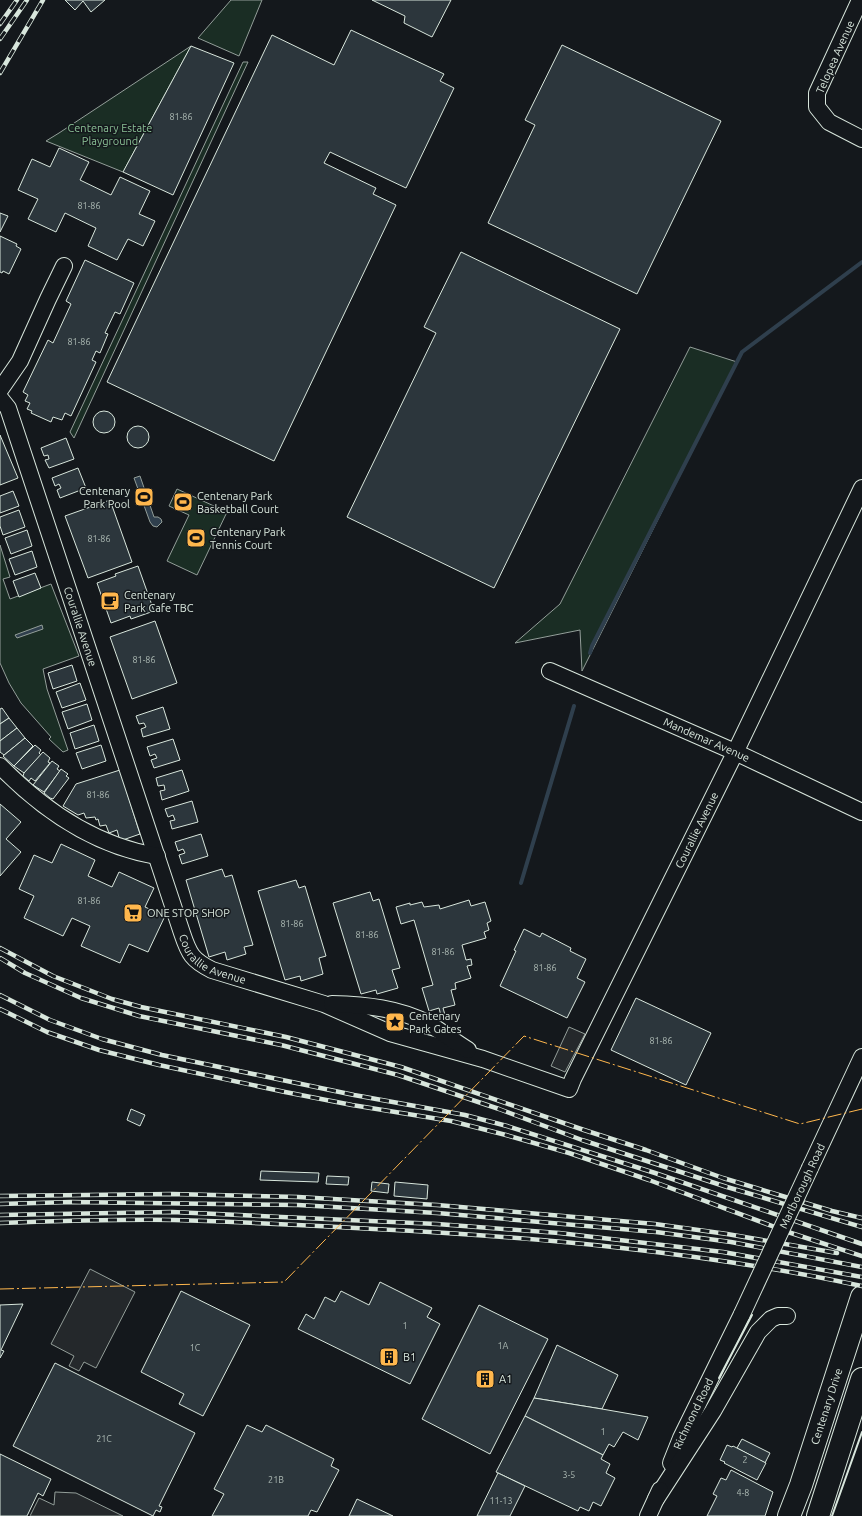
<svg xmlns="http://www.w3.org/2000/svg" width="862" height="1516" viewBox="0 0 862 1516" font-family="Ubuntu,sans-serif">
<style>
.green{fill:#1a2d24;stroke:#939e99}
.parking{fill:#24282b;stroke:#939e99}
.water{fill:#2f3f4d;stroke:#939e99}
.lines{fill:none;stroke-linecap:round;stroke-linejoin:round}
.stream{stroke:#2f3f4d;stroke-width:4}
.building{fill:#2c363c;stroke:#d8e6dc}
.minor-casing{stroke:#d8e6dc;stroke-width:18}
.highway-casing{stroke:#d8e6dc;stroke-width:24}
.minor{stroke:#14181c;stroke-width:16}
.highway{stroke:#14181c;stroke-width:22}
.rail-casing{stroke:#d8e6dc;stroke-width:4.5}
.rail{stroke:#14181c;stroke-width:3;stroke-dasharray:9;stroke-linecap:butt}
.minor-bridge-casing{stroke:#d8e6dc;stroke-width:18;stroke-linecap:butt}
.minor-bridge{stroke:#14181c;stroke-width:16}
.wall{stroke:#d8e6dc;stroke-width:2}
.power{stroke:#ffb74d;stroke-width:1;stroke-dasharray:14 3 2 3;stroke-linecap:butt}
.labels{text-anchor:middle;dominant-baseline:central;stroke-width:3;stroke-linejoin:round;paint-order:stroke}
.number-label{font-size:9px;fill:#adbab4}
.street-label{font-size:11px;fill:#d8e6dc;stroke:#14181c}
.park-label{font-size:11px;fill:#8ac095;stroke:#14181c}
.poi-label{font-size:11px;fill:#d8e6dc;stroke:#14181c;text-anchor:start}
</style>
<rect width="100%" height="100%" fill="#14181c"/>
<!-- green -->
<g class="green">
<path d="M231,0h31l-23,56 -41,-18z"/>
<path d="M191,46l-68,126 -77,-31 13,-8z"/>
<path d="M243,62h5l-174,376 -4,-6z"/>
<path d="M690,347l47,15 -155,309 -2,-41 -65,13 45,-39z"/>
<path d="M177,489l50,23 -30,63 -30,-14 22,-46 -20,-9z"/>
<path d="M0,545l10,32 -7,2 7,20 41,-15 28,72 -36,13 4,20 21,61 -5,2 -14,-13 2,-2 -30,-34 -12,-20 -9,-20z"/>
</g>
<!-- parking -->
<g class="parking">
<path d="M569,1027l16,7 -20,38 -14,-6z"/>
<path d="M90,1269l45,23 -39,76 -12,-6 -5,9 -10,-5 5,-10 -23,-12z"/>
<path d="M55,1492l21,1 47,23h-93l9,-18 15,7z"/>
</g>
<!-- water -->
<g class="water">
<path d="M140,476l14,41h4l3,2 1,3 -5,5 -4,-1 -3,-4 -16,-44z"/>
<path d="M42,625l1,4 -26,9 -2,-3z"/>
</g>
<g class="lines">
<!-- stream -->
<g class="stream">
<path d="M590,653l2,-7 150,-294 120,-90"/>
<path d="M521,883l53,-177"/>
</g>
</g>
<!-- building -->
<g class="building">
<path d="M65,0h40l-14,12 -8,-11 -8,9z"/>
<path d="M372,0h79l-19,37 -28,-14 1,-7z"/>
<path d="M351,30l93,44 -4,7 14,7 -48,100 -76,-36 -6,11 52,25 -3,6 23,11 -122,256 -167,-79 165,-347 62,30z"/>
<path d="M562,45l159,76 -84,173 -149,-71 47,-98 -10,-5z"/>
<path d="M191,46l43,17 -61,132 -50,-23z"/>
<path d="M59,148l30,14 -9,18 31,15 9,-18 30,14 -11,23 16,7 -12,25 -15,-7 -11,21 -29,-14 8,-18 -31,-15 -9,19 -28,-13 10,-20 -20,-9 14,-31 18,8z"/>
<path d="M0,213l8,3 -8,16z"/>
<path d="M0,236l17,8 -1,2 5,3 -12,25 -6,-3 -1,2 -2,-1z"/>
<path d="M461,252l159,77 -126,259 -147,-71 89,-184 -12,-6z"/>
<path d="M85,260l49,23 -14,31 -5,-2 -10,21 3,1 -8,19 -4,-2 -4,9 4,2 -25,54 -6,-3 -3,7 -9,-3 -2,5 -20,-9 1,-2 -5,-2 3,-6 -5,-2 3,-6 -5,-3 25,-52 5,3 18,-39 -5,-3z"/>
<circle cx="104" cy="422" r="11"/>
<circle cx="138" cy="437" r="11"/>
<path d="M0,435l18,43 -18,7z"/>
<path d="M66,438l8,21 -25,9 -4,-8 4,-1 -1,-4 -4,1 -3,-8z"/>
<path d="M78,468l8,20 -26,10 -3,-8 4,-2 -2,-4 -4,2 -3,-8z"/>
<path d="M13,491l6,15 -19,7v-17z"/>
<path d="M110,500l22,62 -44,16 -23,-62z"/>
<path d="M19,510l6,17 -22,8 -3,-9v-9z"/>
<path d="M27,530l5,16 -21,8 -6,-16z"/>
<path d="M32,551l5,16 -22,8 -6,-16z"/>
<path d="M138,566l16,45 -23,8 -1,-3 -19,7 -14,-40 19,-7 -1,-2z"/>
<path d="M35,573l6,15 -22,9 -6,-16z"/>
<path d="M155,621l22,62 -45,16 -22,-62z"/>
<path d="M72,665l5,16 -24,8 -5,-16z"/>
<path d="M80,683l6,17 -24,8 -6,-16z"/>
<path d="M87,704l5,16 -24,9 -6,-17z"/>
<path d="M163,707l7,22 -27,8 -2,-8 5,-2 -2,-4 -5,1 -3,-8z"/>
<path d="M2,708l7,10 -9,6v-15z"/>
<path d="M9,718l8,10 -17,13v-17z"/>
<path d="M94,725l5,16 -24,8 -5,-16z"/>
<path d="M17,728l8,10 -21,17 -4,-3v-11z"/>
<path d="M25,738l8,8 -19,20 -11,-10z"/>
<path d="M173,739l7,21 -26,8 -3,-8 6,-2 -2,-4 -5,2 -3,-9z"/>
<path d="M35,745l6,5 -2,3 2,2 -17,18 -10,-7z"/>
<path d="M101,745l5,16 -24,8 -6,-16z"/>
<path d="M43,752l7,6 -2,4 2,1 -15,18 -4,-3 -2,3 -6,-5 1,-3z"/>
<path d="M52,761l7,5 -2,3 3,2 -16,21 -11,-7z"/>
<path d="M61,769l7,5 -2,2 3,2 -16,21 -3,-1 -6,-5z"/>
<path d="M120,770l20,64 -20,7 -3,-11 -8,3 -3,-8 -6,1 -2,-7 -2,1 -1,-3 -9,1 -2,-5 -6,2 -15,-9 13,-22z"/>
<path d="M182,770l7,21 -27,9 -2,-9 5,-1 -1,-5 -6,1 -2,-8z"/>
<path d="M192,801l6,21 -26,7 -2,-8 5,-1 -2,-5 -5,2 -3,-8z"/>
<path d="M0,804l21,18 -15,17 15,13 -21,24z"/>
<path d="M201,834l7,22 -26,8 -3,-9 6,-2 -2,-4 -5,2 -3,-9z"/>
<path d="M61,844l34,16 -7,16 24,11 7,-15 35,16 -9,19 20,9 -17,36 -19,-8 -9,19 -39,-17 9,-20 -18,-8 -9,18 -39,-18 10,-22 -15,-7 15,-34 18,8z"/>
<path d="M222,869l3,8 7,-2 21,70 -9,2 2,7 -19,6 -2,-8 -16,5 -23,-77z"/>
<path d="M296,880l3,8 6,-2 21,70 -7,2 4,16 -22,7 -1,-5 -15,4 -27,-89z"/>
<path d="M370,892l3,9 6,-2 21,69 -8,2 6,18 -21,6 -1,-4 -15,4 -28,-91z"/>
<path d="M469,900l2,6 14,-4 6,19 -4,2 2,7 -5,2 2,6 -24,7 4,15 5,-1 1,6 -5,1 4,12 -16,5 1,6 -5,1 4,15 -12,3 2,7 -4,1 -2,-8 -10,3 -7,-23 11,-3 -19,-65 -13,4 -5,-17 14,-4v2l12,-3 2,5 15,-2 1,4z"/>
<path d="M524,929l16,8 2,-4 29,15 -1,3 16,8 -9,19 8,4 -18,36 -67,-32 16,-35 -2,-1z"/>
<path d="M636,998l75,35 -25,52 -75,-35z"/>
<path d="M131,1109l14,6 -5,11 -13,-6z"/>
<path d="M261,1171l58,2 -1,9 -58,-2z"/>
<path d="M327,1176l22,1 -1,8 -22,-1z"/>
<path d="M372,1182l17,2 -1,9 -17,-2z"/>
<path d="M395,1182l33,3 -1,14 -33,-3z"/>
<path d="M380,1282l52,26 -5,9 13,7 -30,60 -112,-55 8,-15 8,5 11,-22 10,5 6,-11 28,14z"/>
<path d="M181,1291l69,34 -47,91 -24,-12 5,-10 -43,-22z"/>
<path d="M23,1304l-22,46 3,1 -4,7v-53z"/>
<path d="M479,1305l69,34 -58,115 -68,-35z"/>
<path d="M557,1345l61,30 -16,34 -68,-11z"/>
<path d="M55,1363l140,70 -36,73 3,1 -2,5 -4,-2 -3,6 -140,-70z"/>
<path d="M534,1398l68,11 46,8 -10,23 -15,-8 -9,15 -5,-3 -6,11 -78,-39z"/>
<path d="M525,1416l78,39 -2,4 9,5 -4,9 9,5 -14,28 -8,-4 -4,9 -9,-4 -2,4 -82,-39z"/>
<path d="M247,1425l15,7 4,-7 68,34 -3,7 8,4 -22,42 -6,-2 -3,6h-96l12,-22 -10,-5z"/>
<path d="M742,1439l28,14 -5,10 -28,-15z"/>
<path d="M727,1445l5,2 1,-1 33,17 -9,17 -33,-17 1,-1 -5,-2z"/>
<path d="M0,1454l51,25 -8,17 -5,-3 -11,23h-27z"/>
<path d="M731,1470l42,22 -8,24h-58l10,-20 -4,-2 8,-16 5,2z"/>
<path d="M498,1473l27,13 -15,30h-33z"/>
<path d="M357,1499l36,17h-44z"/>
</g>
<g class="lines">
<!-- minor casing -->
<g class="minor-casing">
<g id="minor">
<path d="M860,0l-43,93v14l12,15 33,17"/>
<path d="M0,390l20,-29 28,-62 16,-33"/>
<path id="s1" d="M0,398l8,10 174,525c7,21 10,27 30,37l112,34 66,29 93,26 86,30 4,-10 159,-320 130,-271"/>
<path id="s2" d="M550,671l185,81 127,60"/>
<path d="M0,766c43,44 95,80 157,90"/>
<path d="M332,1004c34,1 67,4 97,20 13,8 26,18 39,26"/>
<path d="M810,1168l52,-111"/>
<path id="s3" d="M671,1463l10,-25 61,-124"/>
<path d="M656,1499l57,-88 45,-79 13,-13 7,-3h9"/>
<path d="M648,1516l12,-26"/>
</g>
</g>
<!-- highway casing -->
<g class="highway-casing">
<g id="highway">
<path id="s4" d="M789,1516l12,-31 61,-188"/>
<path d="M818,1516l44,-137"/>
</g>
</g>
<!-- minor -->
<use href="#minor" class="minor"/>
<!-- highway -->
<use href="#highway" class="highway"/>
<!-- rail casing -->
<g class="rail-casing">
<g id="rail">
<path d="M0,24l17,-24"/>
<path d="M0,39l27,-39"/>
<path d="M0,73l43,-73"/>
<path d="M0,948l53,28 59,23 29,8 145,30 115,30 183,63 62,20 77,28 109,33 30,7"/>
<path d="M0,958l25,15 56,25 58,18 142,29 117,30 101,34 83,31 145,47 135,40"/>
<path d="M0,995l50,25 52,19 60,16 192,40 111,20 42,11 148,47 207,71"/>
<path d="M0,1009l47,23 52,18 60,15 126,27 67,13 99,16 55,14 63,18 80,27 139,52 74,24"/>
<path d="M0,1196l172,-2 126,3 139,8 218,19 72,10 110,19"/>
<path d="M0,1204l71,-2 227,3 139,8 219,19 75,10 131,25"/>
<path d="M0,1215l172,-3 265,12 122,9 164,19 139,25"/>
<path d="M0,1223c58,-2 116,-4 174,-3 67,2 133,5 200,9 164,8 328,23 488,57"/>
</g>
</g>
<!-- rail -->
<use href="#rail" class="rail"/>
<!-- minor-bridge casing -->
<g class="minor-bridge-casing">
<path id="minor-bridge" d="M742,1314l68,-146"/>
</g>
<!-- minor-bridge -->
<use href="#minor-bridge" class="minor-bridge"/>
<!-- wall -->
<g class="wall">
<path d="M719,1378l33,-63"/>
<path d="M832,1516l30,-84"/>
</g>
<!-- power -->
<path class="power" d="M0,1289l284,-7 240,-246 276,88 62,-15"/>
</g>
<!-- icons -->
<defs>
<g id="stadium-square" transform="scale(1)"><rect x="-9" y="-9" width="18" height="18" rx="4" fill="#ffb74d" stroke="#14181c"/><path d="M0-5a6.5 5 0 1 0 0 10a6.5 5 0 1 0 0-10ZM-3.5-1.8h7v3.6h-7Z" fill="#111"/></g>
<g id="cafe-square" transform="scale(1)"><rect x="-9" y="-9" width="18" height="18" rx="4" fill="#ffb74d" stroke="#14181c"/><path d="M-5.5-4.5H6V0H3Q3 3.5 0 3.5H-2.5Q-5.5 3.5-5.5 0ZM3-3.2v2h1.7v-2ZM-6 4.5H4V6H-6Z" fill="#111"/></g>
<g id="supermarket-square" transform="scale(1)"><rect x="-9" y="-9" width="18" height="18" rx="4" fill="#ffb74d" stroke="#14181c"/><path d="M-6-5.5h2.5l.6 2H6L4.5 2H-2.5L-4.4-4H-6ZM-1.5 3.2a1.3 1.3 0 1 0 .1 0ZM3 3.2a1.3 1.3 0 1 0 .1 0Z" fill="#111"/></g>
<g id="sight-square" transform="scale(1)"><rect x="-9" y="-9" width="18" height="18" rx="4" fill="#ffb74d" stroke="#14181c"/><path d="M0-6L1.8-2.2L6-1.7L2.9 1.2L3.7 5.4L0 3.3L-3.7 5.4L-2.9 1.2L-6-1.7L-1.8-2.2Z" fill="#111"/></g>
<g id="building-square" transform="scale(1)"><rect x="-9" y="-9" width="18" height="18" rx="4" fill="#ffb74d" stroke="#14181c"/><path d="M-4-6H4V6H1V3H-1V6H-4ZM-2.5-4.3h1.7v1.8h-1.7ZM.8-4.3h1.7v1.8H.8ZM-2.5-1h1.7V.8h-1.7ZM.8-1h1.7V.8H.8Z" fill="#111"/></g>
</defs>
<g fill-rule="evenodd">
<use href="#stadium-square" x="144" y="497"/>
<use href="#stadium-square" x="183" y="502"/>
<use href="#stadium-square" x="196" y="538"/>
<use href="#cafe-square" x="110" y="601"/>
<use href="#supermarket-square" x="133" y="913"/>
<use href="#sight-square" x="395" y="1022"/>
<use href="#building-square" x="389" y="1357"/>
<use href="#building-square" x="485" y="1379"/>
</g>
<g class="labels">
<!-- number labels -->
<g class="number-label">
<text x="181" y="117">81-86</text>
<text x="89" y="206">81-86</text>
<text x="79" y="342">81-86</text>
<text x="99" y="539">81-86</text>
<text x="144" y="660">81-86</text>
<text x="98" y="795">81-86</text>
<text x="89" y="901">81-86</text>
<text x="292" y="924">81-86</text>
<text x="367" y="935">81-86</text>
<text x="443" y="952">81-86</text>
<text x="545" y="968">81-86</text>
<text x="661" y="1041">81-86</text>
<text x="405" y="1326">1</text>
<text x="503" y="1346">1A</text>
<text x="195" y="1348">1C</text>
<text x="603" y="1432">1</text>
<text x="104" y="1439">21C</text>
<text x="745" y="1460">2</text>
<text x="569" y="1475">3-5</text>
<text x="276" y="1480">21B</text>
<text x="743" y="1493">4-8</text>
<text x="501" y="1501">11-13</text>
</g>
<!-- street labels -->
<g class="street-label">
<text transform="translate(835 57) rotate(-66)">Telopea Avenue</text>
<text stroke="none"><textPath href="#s1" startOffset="243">Courallie Avenue</textPath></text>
<text stroke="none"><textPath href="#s2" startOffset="171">Mandemar Avenue</textPath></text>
<text stroke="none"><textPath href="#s1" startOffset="1281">Courallie Avenue</textPath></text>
<text stroke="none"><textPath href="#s1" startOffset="609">Courallie Avenue</textPath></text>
<text transform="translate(802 1186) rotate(-65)">Marlborough Road</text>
<text stroke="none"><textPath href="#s4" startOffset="116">Centenary Drive</textPath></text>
<text stroke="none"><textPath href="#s3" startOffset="54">Richmond Road</textPath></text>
</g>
<!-- park labels -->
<g class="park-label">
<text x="110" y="128">Centenary Estate<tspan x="110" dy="13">Playground</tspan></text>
</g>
<!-- poi labels -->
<g class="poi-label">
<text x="130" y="491" text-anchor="end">Centenary<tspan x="130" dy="13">Park Pool</tspan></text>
<text x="197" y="496">Centenary Park<tspan x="197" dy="13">Basketball Court</tspan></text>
<text x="210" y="532">Centenary Park<tspan x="210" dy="13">Tennis Court</tspan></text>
<text x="124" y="595">Centenary<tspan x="124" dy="13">Park Cafe TBC</tspan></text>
<text x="147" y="913">ONE STOP SHOP</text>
<text x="409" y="1016">Centenary<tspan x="409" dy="13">Park Gates</tspan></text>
<text x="403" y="1357">B1</text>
<text x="499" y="1379">A1</text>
</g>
</g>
</svg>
